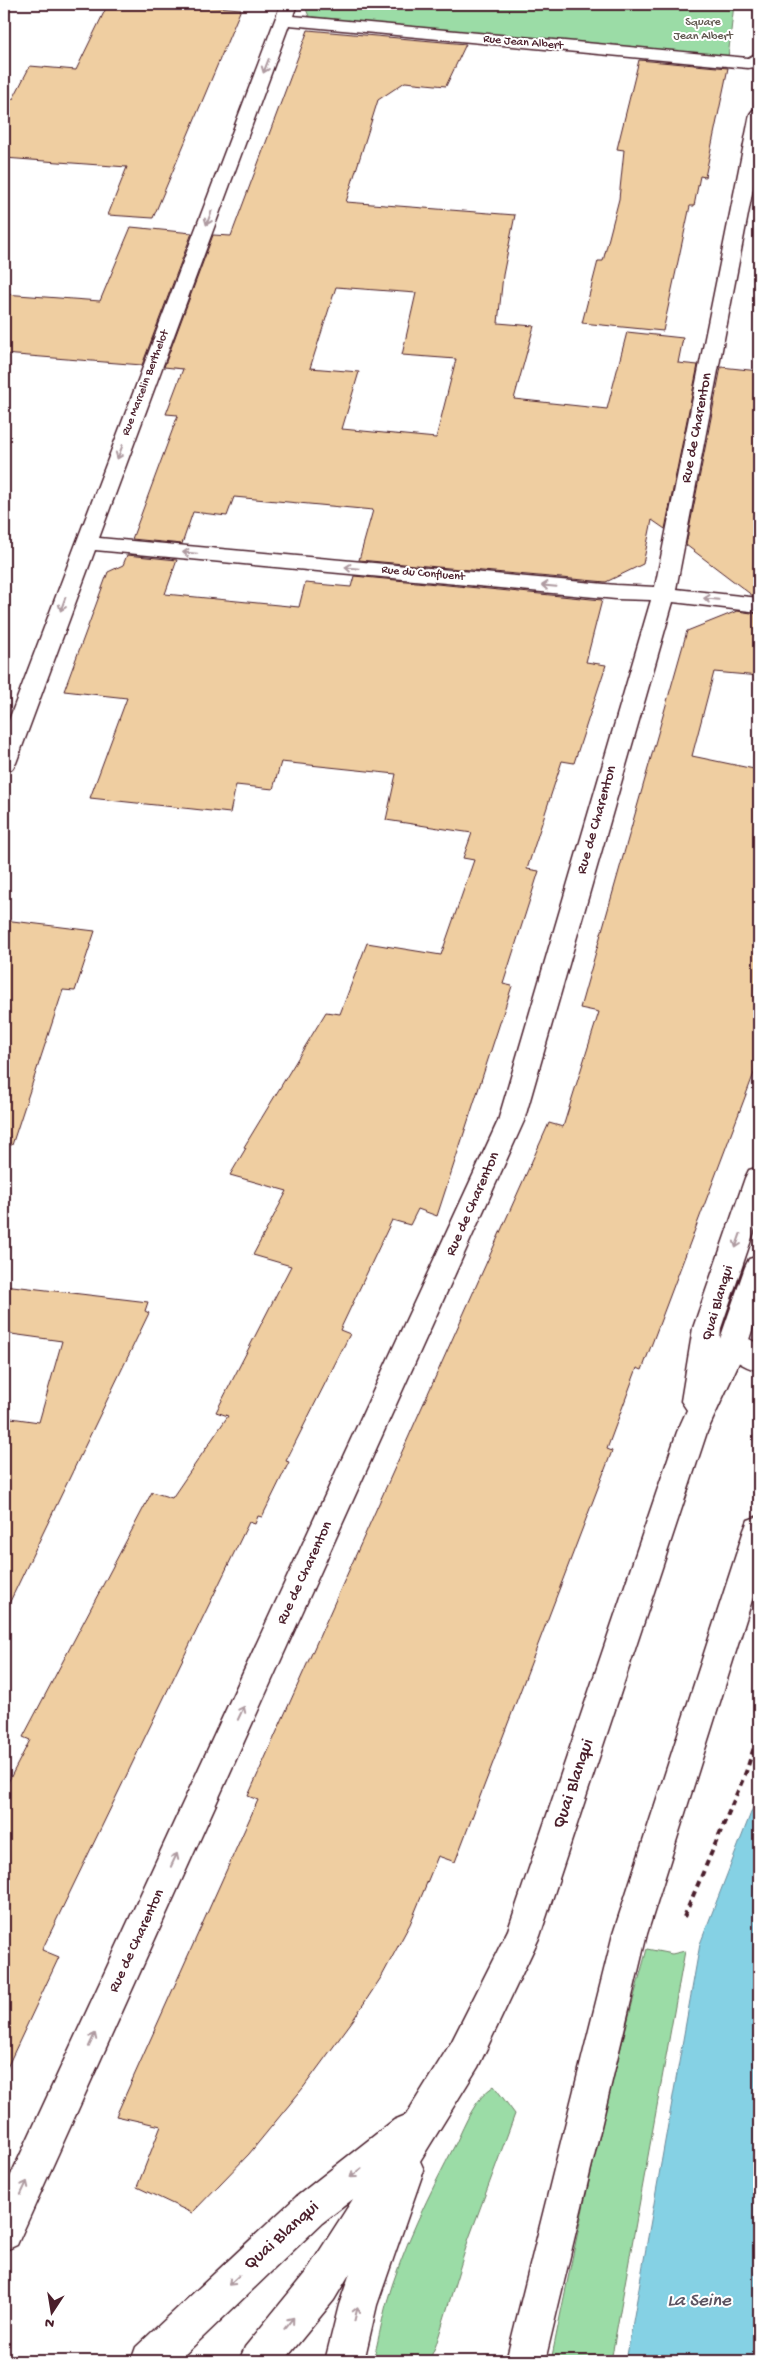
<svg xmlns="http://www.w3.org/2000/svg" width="763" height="2365" viewBox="0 0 763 2365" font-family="'Gochi Hand',sans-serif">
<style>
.green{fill:#9bdca6;stroke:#727e68}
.water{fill:#85d1e4;stroke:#6d8a9a}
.building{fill:#efcea1;stroke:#4a1f2b;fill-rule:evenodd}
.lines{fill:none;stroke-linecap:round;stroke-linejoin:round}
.minor-casing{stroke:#4a1f2b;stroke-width:3}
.major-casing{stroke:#4a1f2b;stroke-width:3}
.path-far1{stroke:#4a1f2b;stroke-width:2;stroke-dasharray:3 2.5;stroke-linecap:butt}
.path{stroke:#4a1f2b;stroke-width:4;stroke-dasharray:6 5;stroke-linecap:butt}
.minor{fill:#fff;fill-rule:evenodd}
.major{fill:#fff;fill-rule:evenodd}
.oneway{stroke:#ae9aa0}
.labels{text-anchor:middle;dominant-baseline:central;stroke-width:4;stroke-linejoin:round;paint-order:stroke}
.far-park-label{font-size:12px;fill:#625850;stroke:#fff}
.far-street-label{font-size:12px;fill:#4a1f2b;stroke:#fff}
.street-label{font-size:15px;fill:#4a1f2b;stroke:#fff}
.near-street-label{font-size:18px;fill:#4a1f2b;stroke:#fff}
.near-water-label{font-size:19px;font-style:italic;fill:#5c5462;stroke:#fff}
</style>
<rect width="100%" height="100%" fill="#fff"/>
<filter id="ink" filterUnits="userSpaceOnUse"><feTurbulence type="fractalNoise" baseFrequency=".02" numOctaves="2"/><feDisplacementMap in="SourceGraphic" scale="10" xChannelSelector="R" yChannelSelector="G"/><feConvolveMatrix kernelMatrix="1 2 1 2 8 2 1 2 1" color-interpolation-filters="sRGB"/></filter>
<g filter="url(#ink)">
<!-- green -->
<g class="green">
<path d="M308,4h426l-6,54 -417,-37 -5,-12z"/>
<path d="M647,1949l25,5 13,-3 -74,410h-60c28,-139 58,-276 96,-412z"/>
<path d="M494,2086l21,28 -47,127 -32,104 -7,16h-56c5,-18 8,-37 13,-56 16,-56 43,-111 70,-162 9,-19 19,-45 38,-57z"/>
</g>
<!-- water -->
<path class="water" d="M759,1792v569h-133l74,-417z"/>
<!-- building -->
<g class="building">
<path d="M108,4h68l65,5 -88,209 -45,-3 19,-48 -123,-9v-60l9,1 17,-33 46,4z"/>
<path d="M308,30l158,14 -20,42 -41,-4 -27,18 -32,102 169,13 -12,60 -5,48 36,3 -20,73 93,10 20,-77 56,6 -5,25 20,2 -33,164 -13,-9 -9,44 -37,18 -247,-22 14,-50 -139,-13 -7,19 -34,-4 -11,32 -50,-5 46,-124 -12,-1 17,-45 -19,-2 49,-132 18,1zM336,287l80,6 -14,62 54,4 -20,79 -94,-9 17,-57 -49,-4z"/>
<path d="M639,60l89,8 -23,109 -5,-1 -6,30h-4l-27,125 -81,-8 16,-62h5l16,-62 5,-49 -7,-1z"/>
<path d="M131,227l61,6 -50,132 -138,-11v-60l96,7z"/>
<path d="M721,367l38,4v225h-6l-67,-51z"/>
<path d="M127,555l50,5 -12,34 134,13 6,-24 46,4 3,-11 248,24 -16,62 20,3 -32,98 -12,-2 -35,108 12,2 -36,113 9,2 -75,230 -19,-7 -8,16 -18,-5 -52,110 10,4 -64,127 3,1 -27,55 -4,-1 -3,8 -6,-2 -207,428 17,7 -55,117v-284l26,-50 -7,-3 129,-245 20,6 56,-82 -12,-4 75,-146 -38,-11 34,-64 -57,-16 16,-27 -2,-1 82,-135 14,2 27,-71 74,12 33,-95 -11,-2 9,-25 -86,-13 10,-46 -115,-12 -8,27 -37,-4 -6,28 -140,-15 37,-100 -63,-7 44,-119 15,-7z"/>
<path d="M737,611l22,3v62l-45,-4 -22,84 67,14v290l-117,310 -5,-2 -30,81 5,2 -157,411 -17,-6 -28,68 -28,52 -29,44 -50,68 -54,66 -57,59 -55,-26 24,-61 -45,-10 142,-316 -10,-4 301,-673 14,4 36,-115 -19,-4 107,-377z"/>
<path d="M4,920l91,11 -20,60 -12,-1 -51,155 -8,-1z"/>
<path d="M4,1285l144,17 -3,9 4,2 -145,301v-197l35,5 23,-81 -58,-8z"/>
</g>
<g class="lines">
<!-- minor casing -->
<g class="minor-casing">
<g id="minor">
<path d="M281,4h16l-4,12 455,42 11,-6v14l-11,2 -459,-43 -190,513 517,47 39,2 95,-473 3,-4 6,-1v48l-83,432 83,9v14l-86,-10 -149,519 -507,1124 -13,6v-61l494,-1069 153,-521 -35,-1 -521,-49 -79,213 -4,6 -8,2v-38z"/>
<path d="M733,1331l26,13v27c-15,-4 -33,-14 -41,-28l5,-9z"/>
<path d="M759,1516v62l-112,356 -102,427h-39l107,-427 131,-404 4,-10z"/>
</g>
</g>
<!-- major casing -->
<g class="major-casing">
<path id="major" d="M759,1167v50l-38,111 -1,11 25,-72 4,-8 10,-3v52l-11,35 -41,89 -167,504 -62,131 -58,94 4,9 -47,135 -13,56h-39l14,-56 11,-32 -16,27 -50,61h-45l6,-14 61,-75 47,-73 -31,24 -144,138h-47l5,-14 160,-150 98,-77 12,-5 46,-74 56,-111 169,-498 10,-22 -6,-9 12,-73 52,-150 4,-8z"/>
</g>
<!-- path-far1 -->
<path class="path-far1" d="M523,4l16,4"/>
<!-- path -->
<path class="path" d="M684,1917l62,-145 13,-40"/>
<!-- minor -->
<use href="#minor" class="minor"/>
<!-- major -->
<use href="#major" class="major"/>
</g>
<!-- one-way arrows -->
<defs><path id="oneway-shaft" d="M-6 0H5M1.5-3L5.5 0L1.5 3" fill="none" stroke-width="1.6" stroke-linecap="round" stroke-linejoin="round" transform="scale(1.25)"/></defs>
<g class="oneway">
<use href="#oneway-shaft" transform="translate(266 66) rotate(111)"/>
<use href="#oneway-shaft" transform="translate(209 218) rotate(111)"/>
<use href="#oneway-shaft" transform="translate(120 452) rotate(111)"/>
<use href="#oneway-shaft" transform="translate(190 553) rotate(-175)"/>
<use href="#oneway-shaft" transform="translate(352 568) rotate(-175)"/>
<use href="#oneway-shaft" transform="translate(549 586) rotate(-175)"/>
<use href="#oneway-shaft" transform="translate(711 599) rotate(-174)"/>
<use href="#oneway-shaft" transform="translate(63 604) rotate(110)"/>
<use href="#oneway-shaft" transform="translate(738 1241) rotate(109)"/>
<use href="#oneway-shaft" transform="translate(241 1713) rotate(-65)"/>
<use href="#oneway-shaft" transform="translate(174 1860) rotate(-65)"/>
<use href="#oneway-shaft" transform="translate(92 2040) rotate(-65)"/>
<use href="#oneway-shaft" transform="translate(356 2173) rotate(142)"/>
<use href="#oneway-shaft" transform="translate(24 2188) rotate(-65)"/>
<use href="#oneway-shaft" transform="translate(234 2280) rotate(137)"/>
<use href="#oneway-shaft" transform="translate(356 2314) rotate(-77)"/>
<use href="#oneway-shaft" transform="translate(289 2323) rotate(-51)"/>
</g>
</g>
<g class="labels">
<!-- far-park labels -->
<g class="far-park-label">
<text x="703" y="23">Square<tspan x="703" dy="14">Jean Albert</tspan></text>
</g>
<!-- far-street labels -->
<g class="far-street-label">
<text transform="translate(523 43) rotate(5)">Rue Jean Albert</text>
<text transform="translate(146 383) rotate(-69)">Rue Marcelin Berthelot</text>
<text transform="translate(423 574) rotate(5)">Rue du Confluent</text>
</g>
<!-- street labels -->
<g class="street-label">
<text transform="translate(697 428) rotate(-79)">Rue de Charenton</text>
<text transform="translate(597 820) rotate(-74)">Rue de Charenton</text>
<text transform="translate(473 1204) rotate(-66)">Rue de Charenton</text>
<text transform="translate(718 1303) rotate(-73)">Quai Blanqui</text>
<text transform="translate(305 1573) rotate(-65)">Rue de Charenton</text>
<text transform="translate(137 1941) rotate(-65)">Rue de Charenton</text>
</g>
<!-- near-street labels -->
<g class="near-street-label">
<text transform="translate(574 1784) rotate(-71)">Quai Blanqui</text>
<text transform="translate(282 2236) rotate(-42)">Quai Blanqui</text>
</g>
<!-- near-water labels -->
<g class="near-water-label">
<text x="699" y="2301">La Seine</text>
</g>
</g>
<!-- margin -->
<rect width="763" height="2365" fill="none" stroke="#fff" stroke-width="20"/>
<rect x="10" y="10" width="743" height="2345" fill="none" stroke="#4a1f2b" stroke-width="2" filter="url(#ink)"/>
<!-- north arrow -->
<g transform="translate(52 2312) rotate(192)" stroke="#ffffff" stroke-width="4" paint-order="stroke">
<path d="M0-4L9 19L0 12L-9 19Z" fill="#4a1f2b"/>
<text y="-8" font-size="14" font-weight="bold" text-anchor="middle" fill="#4a1f2b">N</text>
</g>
</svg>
